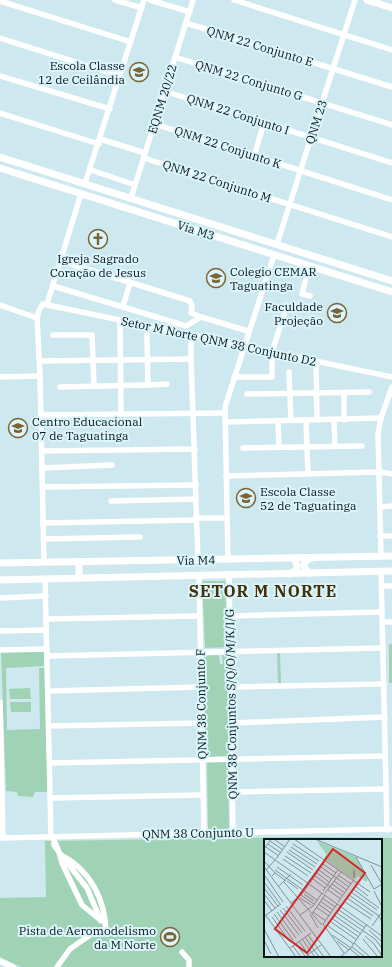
<svg xmlns="http://www.w3.org/2000/svg" width="392" height="967" viewBox="0 0 392 967" font-family="'IBM Plex Serif',serif">
<style>
.green{fill:#a0d3b6;fill-rule:evenodd}
.lines{fill:none;stroke-linecap:round;stroke-linejoin:round}
.minor{stroke:#fff;stroke-width:5.5}
.major{stroke:#fff;stroke-width:7}
.labels{text-anchor:middle;dominant-baseline:central;stroke-width:4;stroke-linejoin:round;paint-order:stroke}
.street-label{font-size:12px;fill:#0b1517;stroke:#daf5fb}
.poi-label{font-size:12px;fill:#0b1517;stroke:#daf5fb;text-anchor:end}
.district-label{font-size:16px;font-weight:bold;letter-spacing:1px;fill:#44310a;stroke:#daf5fb}
.inset-road{fill:none;stroke:#7f9498;stroke-width:1}
.view{fill:#d62828;fill-opacity:0.15;stroke:#d62828;stroke-width:2}
.inset-edge{fill:none;stroke:#0b1517;stroke-width:2}
</style>
<rect width="100%" height="100%" fill="#cde8ee"/>
<!-- green -->
<g class="green">
<path d="M202,581h23l2,66 -22,1z"/>
<rect x="389" y="644" width="3" height="39"/>
<path d="M45,651v15l-39,2 1,62 33,-1 -1,-61h6l3,124h-13l-2,5 -15,-1 -1,-4 -11,-1 -5,-139z"/>
<path d="M277,653h3l1,30h-3z"/>
<path d="M219,655l1,9h3l-1,-9h6l2,101 -26,1 -2,-101z"/>
<path d="M30,688l1,11h-21l-1,-10z"/>
<path d="M10,702h21v10h-20z"/>
<path d="M207,762h21l1,69h-21z"/>
<path d="M299,837l93,1v129h-371l-21,-10v-59l46,-1 -1,-56zM265,840h116v116h-116z"/>
</g>
<g class="lines">
<!-- minor -->
<g class="minor">
<path d="M115,0l27,8"/>
<path d="M150,0l40,12"/>
<path d="M234,0l158,50"/>
<path d="M0,1l131,41"/>
<path d="M186,23l206,64"/>
<path d="M0,38l120,38"/>
<path d="M175,57l217,68"/>
<path d="M0,76l110,33"/>
<path d="M164,91l228,72"/>
<path d="M0,113l99,31"/>
<path d="M155,124l237,76"/>
<path d="M100,139l45,14"/>
<path d="M254,156l10,-33"/>
<path d="M144,158l248,79"/>
<path d="M91,170l44,15"/>
<path d="M85,183l59,-183"/>
<path d="M131,198l62,-198"/>
<path d="M277,244l78,-244"/>
<path d="M61,261l129,40 2,4 -1,8 10,4"/>
<path d="M309,266l-7,28 8,2"/>
<path d="M53,286l133,40 15,-9 47,14"/>
<path d="M47,304l34,-110"/>
<path d="M0,305l37,13"/>
<path d="M123,306l7,-23"/>
<path d="M120,320l1,94"/>
<path d="M53,335h39l2,51"/>
<path d="M147,335l1,50 19,-1"/>
<path d="M191,335v24l7,201"/>
<path d="M40,361l151,-2"/>
<path d="M316,361l1,59"/>
<path d="M289,372l2,48"/>
<path d="M0,377l40,-1"/>
<path d="M234,377h38v-25l15,-47"/>
<path d="M60,387l88,-2"/>
<path d="M344,393v27"/>
<path d="M247,394l122,-2"/>
<path d="M41,415l183,-2"/>
<path d="M306,420l2,54"/>
<path d="M334,420l1,26"/>
<path d="M278,421l1,26"/>
<path d="M225,422l156,-4"/>
<path d="M243,448l119,-2"/>
<path d="M42,451l153,-2"/>
<path d="M42,468l70,-3"/>
<path d="M226,476l154,-4 12,2"/>
<path d="M43,487l153,-2"/>
<path d="M111,501l85,-2"/>
<path d="M380,507l12,-1"/>
<path d="M196,518h31"/>
<path d="M43,523l153,-3"/>
<path d="M380,536h12"/>
<path d="M44,539l96,-2"/>
<path d="M381,556l-3,-122 3,-16 11,-31"/>
<path d="M228,560l-3,-153 49,-152"/>
<path d="M44,562l-4,-186 -3,-58 2,-8 4,-6 349,73"/>
<path d="M381,572l6,258"/>
<path d="M199,575l5,258"/>
<path d="M229,575l4,258"/>
<path d="M45,579l6,258"/>
<path d="M382,586h10"/>
<path d="M0,598l46,-2"/>
<path d="M229,616l153,-4"/>
<path d="M46,619l152,-3"/>
<path d="M383,622h9"/>
<path d="M0,631l46,-1"/>
<path d="M0,650l47,-1"/>
<path d="M47,656l336,-8"/>
<path d="M231,687l153,-3"/>
<path d="M48,691l153,-4"/>
<path d="M0,702l3,136"/>
<path d="M232,723l153,-6"/>
<path d="M49,726l153,-3"/>
<path d="M50,763l335,-7"/>
<path d="M233,792l153,-3"/>
<path d="M51,798l151,-3"/>
<path d="M0,838l392,-9"/>
<path d="M61,855l-7,-10v-5c4,8 6,14 8,23l20,42 17,14"/>
<path d="M101,921l-14,-33 -26,-33c29,15 44,44 45,76"/>
<path d="M182,952l7,8v7"/>
<path d="M0,961l13,6"/>
<path d="M57,967l13,-18 23,-16"/>
</g>
<!-- major -->
<g class="major">
<path d="M367,0l25,8"/>
<path d="M0,157l392,124"/>
<path d="M0,168l392,124"/>
<path d="M0,563l392,-7"/>
<path d="M79,563v15"/>
<path d="M309,573l-4,-4 -1,-5 3,-4 5,-2"/>
<path d="M290,574c9,-4 9,-9 3,-16"/>
<path d="M0,580l392,-9"/>
</g>
</g>
<!-- icons -->
<defs>
<g id="school-ring" transform="scale(1)"><circle r="9.5" fill="#daf5fb" stroke="#7c6334" stroke-width="1.5"/><path d="M0-5L7-2L0 1L-7-2ZM-4 1L0 2.5L4 1V4Q0 6-4 4Z" fill="#7c6334"/></g>
<g id="church-ring" transform="scale(1)"><circle r="9.5" fill="#daf5fb" stroke="#7c6334" stroke-width="1.5"/><path d="M-1.2-6h2.4v3.5h3.3v2.4h-3.3V6h-2.4V-.1h-3.3v-2.4h3.3Z" fill="#7c6334"/></g>
<g id="university-ring" transform="scale(1)"><circle r="9.5" fill="#daf5fb" stroke="#7c6334" stroke-width="1.5"/><path d="M0-5L7-2L0 1L-7-2ZM-4 1L0 2.5L4 1V4Q0 6-4 4Z" fill="#7c6334"/></g>
<g id="stadium-ring" transform="scale(1)"><circle r="9.5" fill="#daf5fb" stroke="#7c6334" stroke-width="1.5"/><path d="M0-5a6.5 5 0 1 0 0 10a6.5 5 0 1 0 0-10ZM-3.5-1.8h7v3.6h-7Z" fill="#7c6334"/></g>
</defs>
<g fill-rule="evenodd">
<use href="#school-ring" x="139" y="72"/>
<use href="#church-ring" x="98" y="239"/>
<use href="#school-ring" x="216" y="278"/>
<use href="#university-ring" x="337" y="313"/>
<use href="#school-ring" x="18" y="428"/>
<use href="#school-ring" x="246" y="498"/>
<use href="#stadium-ring" x="170" y="937"/>
</g>
<g class="labels">
<!-- street labels -->
<g class="street-label">
<text transform="translate(260 46) rotate(17)">QNM 22 Conjunto E</text>
<text transform="translate(249 80) rotate(17)">QNM 22 Conjunto G</text>
<text transform="translate(162 99) rotate(-73)">EQNM 20/22</text>
<text transform="translate(238 114) rotate(18)">QNM 22 Conjunto I</text>
<text transform="translate(316 122) rotate(-72)">QNM 23</text>
<text transform="translate(228 147) rotate(18)">QNM 22 Conjunto K</text>
<text transform="translate(217 181) rotate(18)">QNM 22 Conjunto M</text>
<text transform="translate(196 230) rotate(18)">Via M3</text>
<text transform="translate(219 341) rotate(12)">Setor M Norte QNM 38 Conjunto D2</text>
<text transform="translate(196 560) rotate(-1)">Via M4</text>
<text transform="translate(201 704) rotate(-91)">QNM 38 Conjunto F</text>
<text transform="translate(231 704) rotate(-91)">QNM 38 Conjuntos S/Q/O/M/K/I/G</text>
<text transform="translate(198 833) rotate(-1)">QNM 38 Conjunto U</text>
</g>
<!-- poi labels -->
<g class="poi-label">
<text x="125" y="65">Escola Classe<tspan x="125" dy="14">12 de Ceilândia</tspan></text>
<text x="98" y="258" text-anchor="middle">Igreja Sagrado<tspan x="98" dy="14">Coração de Jesus</tspan></text>
<text x="230" y="271" text-anchor="start">Colegio CEMAR<tspan x="230" dy="14">Taguatinga</tspan></text>
<text x="323" y="306">Faculdade<tspan x="323" dy="14">Projeção</tspan></text>
<text x="32" y="421" text-anchor="start">Centro Educacional<tspan x="32" dy="14">07 de Taguatinga</tspan></text>
<text x="260" y="491" text-anchor="start">Escola Classe<tspan x="260" dy="14">52 de Taguatinga</tspan></text>
<text x="156" y="930">Pista de Aeromodelismo<tspan x="156" dy="14">da M Norte</tspan></text>
</g>
<!-- district labels -->
<g class="district-label">
<text x="263" y="591">SETOR M NORTE</text>
</g>
</g>
<!-- overview -->
<g transform="translate(264 839)">
<rect width="118" height="118" fill="#cde8ee"/>
<path d="M53,2l39,16 12,22 -2,3 -8,-6 -4,4 -30,-21 2,-5z" fill="#a0d3b6"/>
<path class="inset-road" d="M10,0l11,8M30,0l76,53M51,0l67,28M6,2l13,9M4,5l13,9M29,5l26,17M2,8l13,9M27,8l26,17M0,10l7,-10M25,11l26,17M0,13l118,84M23,13l26,18M21,17l26,17M92,18l18,32M12,20l14,-20M19,20l25,17M0,22l11,12 -3,3M59,25l13,9M107,26l11,19 -8,5M0,28l67,90M13,28l26,18M57,28l28,20M2,31l9,-10M11,31l42,30M55,31l12,9M90,32v7v-9M11,34l11,8M53,34l12,9M74,36l13,9M1,37l18,26M51,37l28,20M49,40l12,9M23,42l11,8M70,42l13,9M0,43l16,22M20,43l38,43M46,44l15,-22M68,45l13,9M15,47l12,-12M91,47l13,10M0,49l14,18M89,50l26,19M64,51l13,9M59,52l15,-21M110,52l8,16M87,53l26,18M61,54l16,-21M0,55l11,14M40,55l10,7M37,56l13,9M85,56l30,21 3,6M36,59l11,7M58,59l13,9M83,59l26,18M0,61l8,11M56,62l13,9M74,63l15,-21M81,63l26,17M27,64l11,-9 7,-10M54,65l13,9M22,67l19,25M52,68l13,9M19,69l19,25M16,71l19,25M75,71l26,18M13,73l19,26M49,73l13,9M0,74l32,44M73,74l38,26 7,9M10,75l19,26M46,75l8,14M48,75l13,-19M2,76l15,-11M36,76l13,-9 9,-13M71,77l26,18M8,78l18,25M69,80l26,18M67,83l26,18M59,85l21,29M59,85l14,-20M64,87l26,18M108,87l10,-14M0,90l15,28M105,91l13,12M44,96l16,22M68,96l19,13M101,97l9,8 8,12M41,98l14,20M38,100l13,18M99,100l15,18M0,101l7,14M35,102l11,16M73,102l12,9M90,104l16,14M32,105l9,12M29,107l8,11M88,108l13,10M26,109l21,-15M86,110l10,8M41,118l16,-12M76,118l10,-8 17,-25"/>
<path class="view" d="M69,10l32,24 -58,80 -32,-24z"/>
<rect width="118" height="118" class="inset-edge"/>
</g>
</svg>
